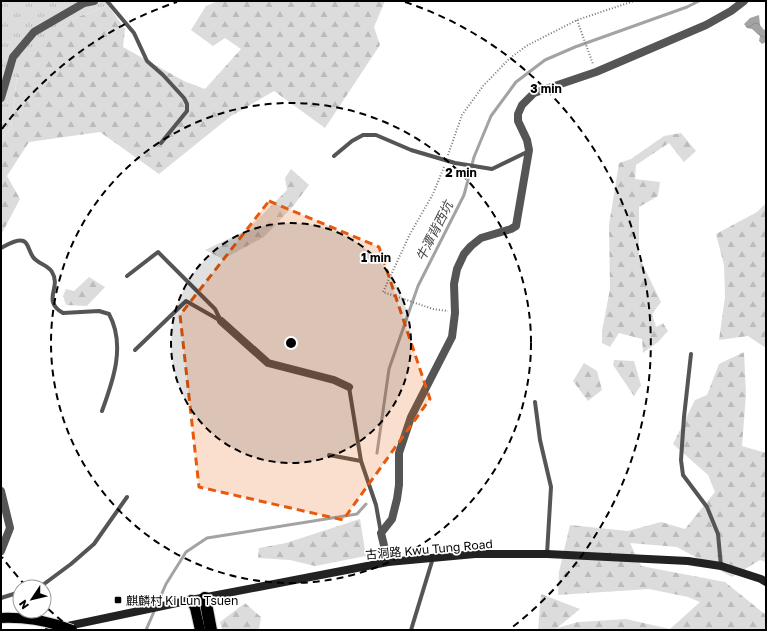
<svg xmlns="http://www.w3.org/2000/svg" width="767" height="631" viewBox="0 0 767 631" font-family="'Golos Text','Noto Sans SC',sans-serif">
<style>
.grass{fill:url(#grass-tufts)}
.forest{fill:url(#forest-firs)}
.water{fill:url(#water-waves)}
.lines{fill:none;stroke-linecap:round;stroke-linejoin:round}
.stream{stroke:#a3a3a3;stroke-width:3}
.primary-casing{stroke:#dbdbdb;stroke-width:12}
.highway-casing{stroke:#dbdbdb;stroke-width:14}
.path{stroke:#777;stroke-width:2;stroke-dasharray:1 2;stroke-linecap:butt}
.lane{stroke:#555;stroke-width:4}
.street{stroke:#555;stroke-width:8}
.secondary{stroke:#222;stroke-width:8}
.primary{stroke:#000;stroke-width:10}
.highway{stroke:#000;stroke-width:12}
.primary-bridge-casing{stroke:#dbdbdb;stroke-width:12;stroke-linecap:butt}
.primary-bridge{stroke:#000;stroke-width:10}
.marked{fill:#e8590c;fill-opacity:0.2;stroke:#e8590c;stroke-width:3;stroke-dasharray:8 5;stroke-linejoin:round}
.ring{fill:none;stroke:#000;stroke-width:2;stroke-dasharray:7 5}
.poi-dot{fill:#000;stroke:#fff;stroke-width:1.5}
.labels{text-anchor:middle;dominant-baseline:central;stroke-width:3.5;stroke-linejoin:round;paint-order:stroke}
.street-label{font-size:12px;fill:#000;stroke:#fff}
.poi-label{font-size:12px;fill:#000;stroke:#fff;text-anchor:start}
.water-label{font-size:13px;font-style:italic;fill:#444;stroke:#fff}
.centre{fill:#000;stroke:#fff;stroke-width:2}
.ring-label{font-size:12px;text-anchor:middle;font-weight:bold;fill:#000;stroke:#fff;stroke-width:3.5;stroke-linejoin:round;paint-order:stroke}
</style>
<defs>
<pattern id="grass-tufts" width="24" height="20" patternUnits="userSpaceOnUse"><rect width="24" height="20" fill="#dcdcdc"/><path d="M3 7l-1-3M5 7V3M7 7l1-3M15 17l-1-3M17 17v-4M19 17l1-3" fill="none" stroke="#bbb"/></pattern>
<pattern id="forest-firs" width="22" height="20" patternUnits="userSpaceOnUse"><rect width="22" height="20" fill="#dcdcdc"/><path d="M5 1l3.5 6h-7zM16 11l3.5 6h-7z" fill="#bbb"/></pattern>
<pattern id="water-waves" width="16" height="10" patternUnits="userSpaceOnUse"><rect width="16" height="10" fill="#a3a3a3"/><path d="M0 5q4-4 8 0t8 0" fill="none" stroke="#8b8b8b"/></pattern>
</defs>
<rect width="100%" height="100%" fill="#fff"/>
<!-- grass -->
<path class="grass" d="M1,1h108l-1,4 -35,14 -56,57 -6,52 -10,12z"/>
<!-- forest -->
<g class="forest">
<path d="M218,1h167l-11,26 6,18 -55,83 -51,-37 -43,25 -72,58 -59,-42 -71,10 -22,34 13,23 -19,36v-95l10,-12 6,-52 20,-32 36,-25 35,-14 17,24 -2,18 61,34 21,8 36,-40 -16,-11 -12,8 -22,-16 15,-24z"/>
<path d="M681,133l15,18 -12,11 -15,-19 -33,22 -1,14 25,3 -2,14 -19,11v50l22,45 -9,12 4,13 7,-4 5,8 -10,11 -15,11 -1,-14 -23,-6 -9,14 -8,-4v-12l8,-42 -1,-64 10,-62 12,-4 33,-23z"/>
<path d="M291,169l18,16 -15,20 -30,32 -41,22 -18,-9 42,-20 40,-40 -2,-12z"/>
<path d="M766,203v145l-18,-12 -29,4 6,-43 -1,-32 -8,-31 41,-22z"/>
<path d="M89,277l16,10 -18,19 -21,-1 -3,-9 3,-7 8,2z"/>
<path d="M744,352l2,42 -4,52 24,7v109l-6,-2 -28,17 -55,-30 -47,-4 11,23 84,16 41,33v15h-228l3,-36 39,15 -23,19 21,-6 48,-3 44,10 30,-27 -12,-5 -39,-8 -91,6 1,-23 11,-47 58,6 33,-9 24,7 30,-37 -7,-17 -35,-31 22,-44 12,-5 12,-31z"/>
<path d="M614,360l20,1 7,24 -7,11 -21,-31z"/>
<path d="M584,363l13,8 5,19 -14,11 -15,-20z"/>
<path d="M360,519l6,37 -51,10 -25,-6 -32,-2 1,-10 27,-5z"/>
<path d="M245,603l16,14 -2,13h-37l-2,-8z"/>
</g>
<!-- water -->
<path class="water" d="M759,15l1,10 4,5 2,-1v13l-4,2 -3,-3 1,-5 -8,-7 -5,-1 -3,-4 6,-6z"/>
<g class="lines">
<!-- stream -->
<g class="stream">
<path d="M377,453l12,-84 29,-83 46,-91 10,-38 17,-41 25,-34 29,-22 30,-13 112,-40 12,-6"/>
<path d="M146,630l20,-46 20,-32 21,-14 150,-24 9,-10"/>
</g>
<!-- primary casing -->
<g class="primary-casing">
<path id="primary" d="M191,600l4,8 5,22"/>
</g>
<!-- highway casing -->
<g class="highway-casing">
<path id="highway" d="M205,598l6,32"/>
</g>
<!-- path -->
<g class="path">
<path d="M577,20l16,44"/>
<path d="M448,155l14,-40 21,-29 27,-28 18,-13 49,-25 57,-19"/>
<path d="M444,167l-11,27 -23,40 -27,58 50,17 15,2"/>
</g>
<!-- lane -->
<g class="lane">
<path d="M107,1l27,32 13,28 16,14 21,23 3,6v7l-26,32"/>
<path d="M334,156l18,-15 11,-6h13l35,15 44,13 37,6 37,-18"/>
<path d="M1,248c6,-3 20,-12 25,-5 3,4 4,10 7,14 5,7 15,8 19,15 10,16 -11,28 11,41l36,-2 10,3c17,31 4,67 -7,97"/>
<path d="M127,276l31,-24 57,57 6,12"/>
<path d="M135,350l51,-49 35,20"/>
<path d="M691,354l-7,63 -3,43 2,15 24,32 11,27 3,32"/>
<path d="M349,387l12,74 15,44 5,28"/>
<path d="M535,402l5,38 11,47 -4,67"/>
<path d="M329,455l32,6"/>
<path d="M40,587l31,-23 23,-20 33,-47"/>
<path d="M1,598l19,-6"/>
<path d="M411,630l22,-72"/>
</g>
<!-- street -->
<g class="street">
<path d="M1,98l12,-41 21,-25 50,-29 10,-2"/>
<path d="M221,321l47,42 66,17 15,7"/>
<path d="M1,491l9,37 -9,23"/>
<path d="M388,562l-7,-29 11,-14 5,-20 2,-14v-32l12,-36 41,-80 3,-24 -1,-29 3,-15 7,-15 7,-8 10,-8 30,-9 5,-3 13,-76 -2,-10 -9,-19v-7l4,-9 12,-12 62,-21 110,-47 25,-14 13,-10"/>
</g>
<!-- secondary -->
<path class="secondary" d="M49,630l142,-30 197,-38 87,-8h72l141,7 33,5 40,13 5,3"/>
<!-- primary -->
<use href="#primary" class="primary"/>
<!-- highway -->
<use href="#highway" class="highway"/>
<!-- primary-bridge casing -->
<g class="primary-bridge-casing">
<path id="primary-bridge" d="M1,618c25,-1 48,3 71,12"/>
</g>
<!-- primary-bridge -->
<use href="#primary-bridge" class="primary-bridge"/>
</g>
<!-- marked area -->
<path class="marked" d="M269,201l110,46 51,152 -87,121 -144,-33 -19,-172z"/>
<!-- distance rings -->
<circle cx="291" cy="343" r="120" fill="#000" fill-opacity=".12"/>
<g class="ring">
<circle cx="291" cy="343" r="120"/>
<circle cx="291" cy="343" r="240"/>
<path d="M72 629A360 360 0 0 1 45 606M26 586A360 360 0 0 1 2 557M2 129A360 360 0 0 1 177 2M405 2A360 360 0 0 1 510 629"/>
</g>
<!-- markers -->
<rect class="poi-dot" x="114" y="596" width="8" height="8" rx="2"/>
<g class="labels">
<!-- street labels -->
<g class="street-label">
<text transform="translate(429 549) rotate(-5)">古洞路 Kwu Tung Road</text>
</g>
<!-- poi labels -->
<g class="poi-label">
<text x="126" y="600">麒麟村 Ki Lun Tsuen</text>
</g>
<!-- water labels -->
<g class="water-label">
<text transform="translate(434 231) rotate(-63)">牛潭背西坑</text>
</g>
</g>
<circle cx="291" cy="343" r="6" class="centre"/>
<g class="ring-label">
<text x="546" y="93">3 min</text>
<text x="461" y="177">2 min</text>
<text x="376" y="262">1 min</text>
</g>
<!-- border -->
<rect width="767" height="631" fill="none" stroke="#000000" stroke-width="4"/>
<!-- north arrow -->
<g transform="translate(32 599) rotate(235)"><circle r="19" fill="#ffffff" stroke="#999999"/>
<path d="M0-3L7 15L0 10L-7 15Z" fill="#000000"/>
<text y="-6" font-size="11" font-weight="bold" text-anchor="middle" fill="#000000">N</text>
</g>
</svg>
